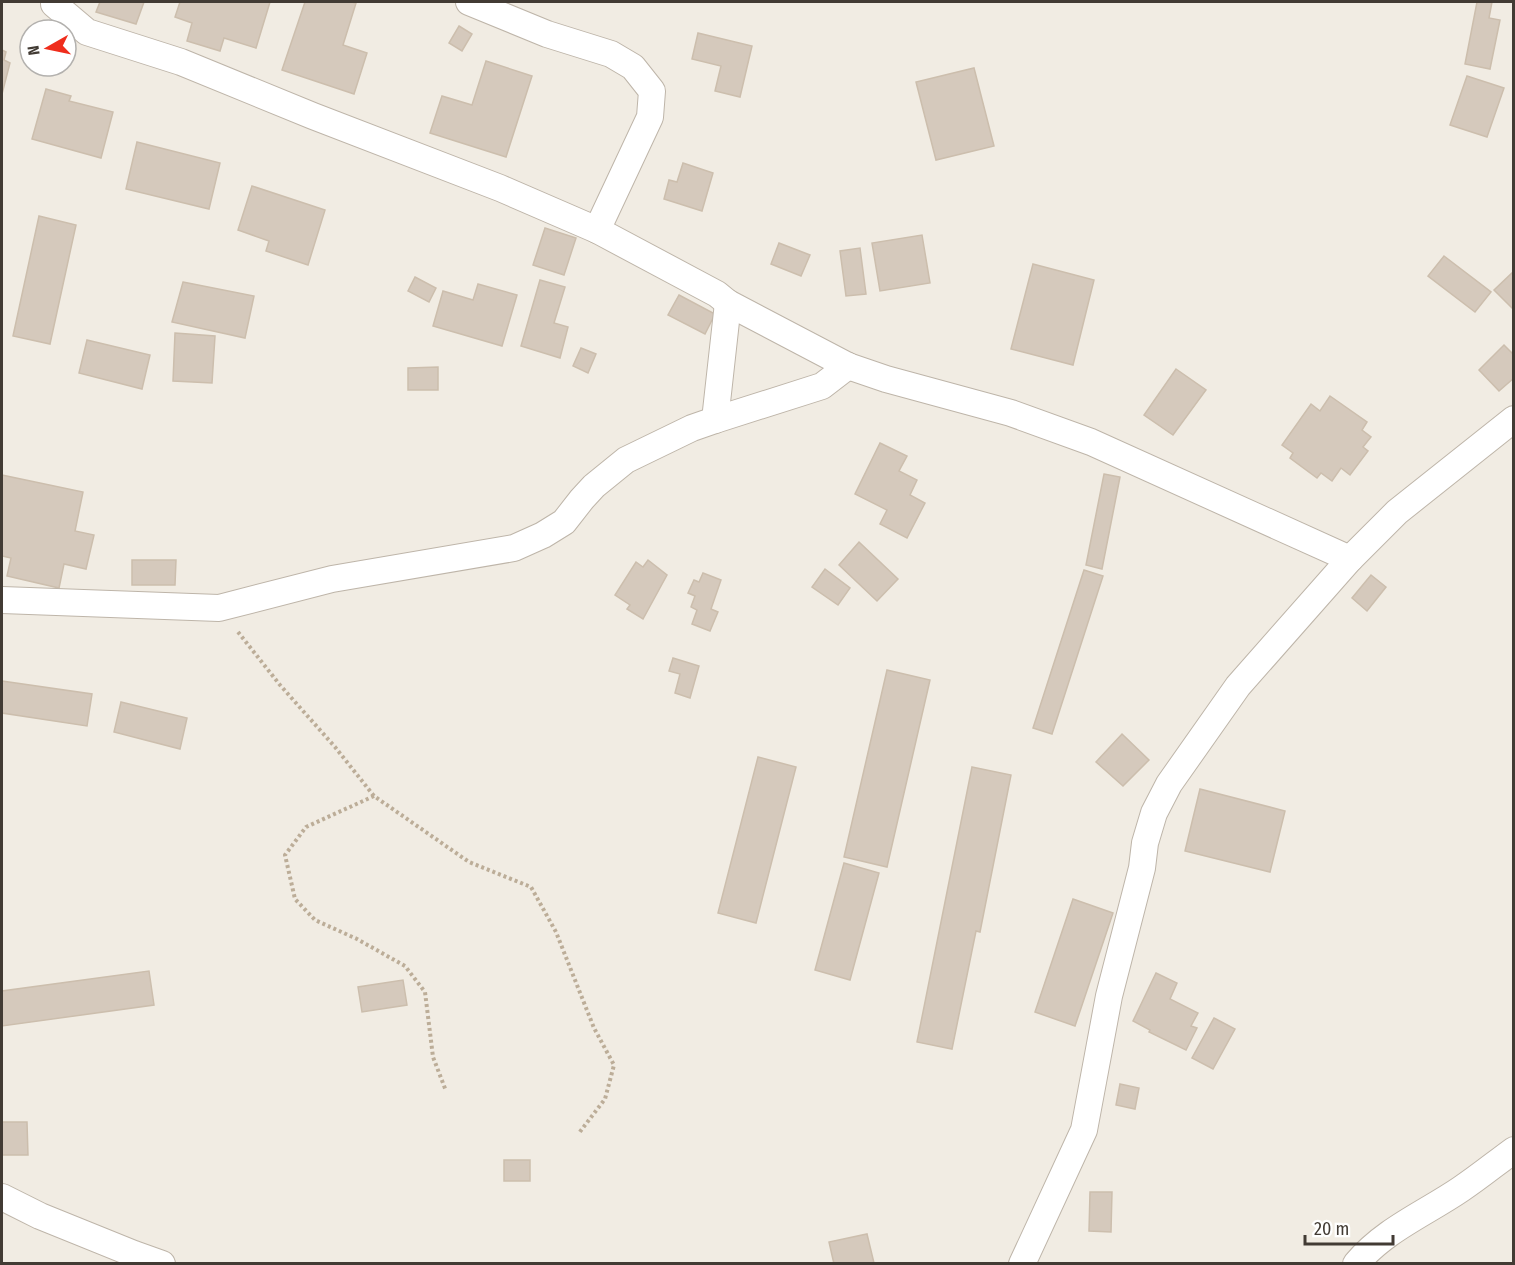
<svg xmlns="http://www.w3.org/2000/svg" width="1515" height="1265" viewBox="0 0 1515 1265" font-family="'Fira Sans Condensed',sans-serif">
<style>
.building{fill:#d5c9bc;stroke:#ccbead;stroke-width:1.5}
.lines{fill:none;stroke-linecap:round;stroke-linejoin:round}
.minor-casing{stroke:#beb5a9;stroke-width:28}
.path{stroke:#bcad98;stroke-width:4;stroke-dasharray:3 3;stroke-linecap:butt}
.minor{stroke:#fff;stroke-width:26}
</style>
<rect width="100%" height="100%" fill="#f1ece3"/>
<!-- building -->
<g class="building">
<path d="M100,2h44l-8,22 -40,-12z"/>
<path d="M180,2h90l-14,46 -32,-10 -4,13 -33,-10 5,-18 -17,-6z"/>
<path d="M305,2h46l5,1 -13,42 24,8 -13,41 -72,-24z"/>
<path d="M1477,2h15l-3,16 11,2 -10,49 -25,-5z"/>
<path d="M459,26l13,8 -10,17 -13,-8z"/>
<path d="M698,33l54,13 -12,51 -25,-6 6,-25 -29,-7z"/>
<path d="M2,50l4,2 -2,8 6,3 -8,31z"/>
<path d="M486,61l46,15 -26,81 -76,-24 12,-37 30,9z"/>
<path d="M974,68l20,78 -58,14 -20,-78z"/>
<path d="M1467,76l37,12 -17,49 -37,-12z"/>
<path d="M46,89l25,7 -2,5 44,11 -12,46 -69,-19z"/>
<path d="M137,142l83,21 -11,46 -83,-20z"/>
<path d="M683,163l30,10 -11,38 -38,-12 5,-19 8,2z"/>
<path d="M252,186l73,24 -17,55 -42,-14 3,-10 -31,-11z"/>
<path d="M39,216l37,9 -26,119 -37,-8z"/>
<path d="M545,228l31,10 -12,37 -31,-10z"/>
<path d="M922,235l8,48 -50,8 -8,-48z"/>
<path d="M779,243l31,12 -9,21 -30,-12z"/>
<path d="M860,248l6,46 -20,2 -6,-45z"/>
<path d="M1444,256l47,36 -16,20 -47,-36z"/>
<path d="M1033,264l61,16 -21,85 -62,-16z"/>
<path d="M1514,271v39l-20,-20z"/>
<path d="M415,277l21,11 -7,14 -21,-11z"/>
<path d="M540,280l25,7 -11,36 14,4 -8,31 -39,-12z"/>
<path d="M183,282l71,14 -9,42 -73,-16z"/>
<path d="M478,284l39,11 -15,51 -69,-20 10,-35 30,9z"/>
<path d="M679,295l36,19 -10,20 -37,-19z"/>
<path d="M175,333l40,3 -3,47 -39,-2z"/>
<path d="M87,340l63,15 -8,34 -63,-16z"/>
<path d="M1504,345l10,10v23l-15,13 -20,-21z"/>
<path d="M581,348l15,6 -8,19 -15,-7z"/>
<path d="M438,367v23h-30v-22z"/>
<path d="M1176,369l30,21 -33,45 -29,-20z"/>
<path d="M1330,396l37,26 -5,8 9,7 -8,10 5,4 -18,24 -9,-7 -9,13 -11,-8 -4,5 -27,-20 3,-5 -11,-8 29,-41 9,7z"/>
<path d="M880,443l27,13 -8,15 18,9 -7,15 15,8 -18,35 -27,-14 7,-14 -32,-16z"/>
<path d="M1104,474l16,3 -18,92 -16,-4z"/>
<path d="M2,475l81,17 -8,39 19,4 -8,34 -22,-5 -5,24 -52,-12 4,-18 -9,-2z"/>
<path d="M859,542l39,37 -21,22 -38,-36z"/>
<path d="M132,560h44l-1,25h-43z"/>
<path d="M648,560l19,15 -24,44 -16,-10 3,-4 -15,-10 21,-33 7,5z"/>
<path d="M825,569l25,19 -12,17 -26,-18z"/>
<path d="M1084,570l19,6 -51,158 -19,-6z"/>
<path d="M703,573l18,7 -10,29 7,3 -8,19 -18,-7 5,-14 -6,-3 4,-11 -7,-3 6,-13 5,2z"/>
<path d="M1371,575l15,12 -19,24 -15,-13z"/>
<path d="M673,658l26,8 -9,32 -15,-5 5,-19 -11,-3z"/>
<path d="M887,670l43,10 -43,187 -43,-10z"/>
<path d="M2,681l90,13 -5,32 -85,-13z"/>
<path d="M121,702l66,16 -7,31 -66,-17z"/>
<path d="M1122,734l27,26 -26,26 -27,-24z"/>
<path d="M758,757l38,10 -40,156 -38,-10z"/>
<path d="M972,767l39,8 -31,157 -4,-1 -24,118 -35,-7z"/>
<path d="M1200,789l85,22 -15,61 -85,-21z"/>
<path d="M844,863l35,10 -29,107 -35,-10z"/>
<path d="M1073,899l40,14 -38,113 -40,-14z"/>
<path d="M149,971l5,34 -152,21v-35z"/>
<path d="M1156,973l21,10 -7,16 28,14 -7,13 6,2 -11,22 -37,-18 1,-2 -17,-9z"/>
<path d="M403,980l4,25 -45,7 -4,-25z"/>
<path d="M1214,1018l21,11 -22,40 -21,-11z"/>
<path d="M1120,1084l19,4 -4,21 -19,-4z"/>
<path d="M2,1122h25l1,33h-26z"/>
<rect x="504" y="1160" width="26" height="21"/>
<path d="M1090,1192h22l-1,40 -22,-1z"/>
<path d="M867,1234l7,29 -40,1 -5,-22z"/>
</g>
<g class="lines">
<!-- minor casing -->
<g class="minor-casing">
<g id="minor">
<path d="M54,2v2l33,28 94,30 132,54 187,72 97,42 120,64 11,9 120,63 38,13 125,34 80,29 259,117"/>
<path d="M469,2l78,32 64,20 22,13 19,24 -2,26 -53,113"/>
<path d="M715,420l107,-34 26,-20"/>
<path d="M2,600l217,8 113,-29 182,-31 29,-13 21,-13 18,-23 12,-13 32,-26 66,-32 23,-8 13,-117"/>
<path d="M2,1197l38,19 94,38 28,10"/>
<path d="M1022,1264l62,-134 25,-134 33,-128 3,-25 9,-30 15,-29 69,-98 112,-127 47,-47 117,-93"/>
<path d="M1356,1264c28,-34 70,-51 105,-75 18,-12 35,-26 53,-39"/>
</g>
</g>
<!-- path -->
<g class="path">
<path d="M238,632l42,53 55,62 39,49 95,66 62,25 25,45 38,96 20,37 -9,34 -26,34"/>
<path d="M374,796l-68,31 -21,28 10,44 20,21 42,19 48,27 20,26 8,65 13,34"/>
</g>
<!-- minor -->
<use href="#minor" class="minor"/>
</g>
<!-- border -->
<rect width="1515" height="1265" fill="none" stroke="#423b34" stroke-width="6"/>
<!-- north arrow -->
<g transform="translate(48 48) rotate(261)"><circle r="28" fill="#ffffff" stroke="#b3b1ae" stroke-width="1.5"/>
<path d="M0-4.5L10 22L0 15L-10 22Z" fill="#ef2d1c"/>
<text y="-9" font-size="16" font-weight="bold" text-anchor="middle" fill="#423b34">N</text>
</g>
<!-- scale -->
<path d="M1305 1235v9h88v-9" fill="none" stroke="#423b34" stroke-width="3"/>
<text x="1314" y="1235" font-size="18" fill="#423b34" stroke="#ffffff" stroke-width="4.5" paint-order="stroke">20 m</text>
</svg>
